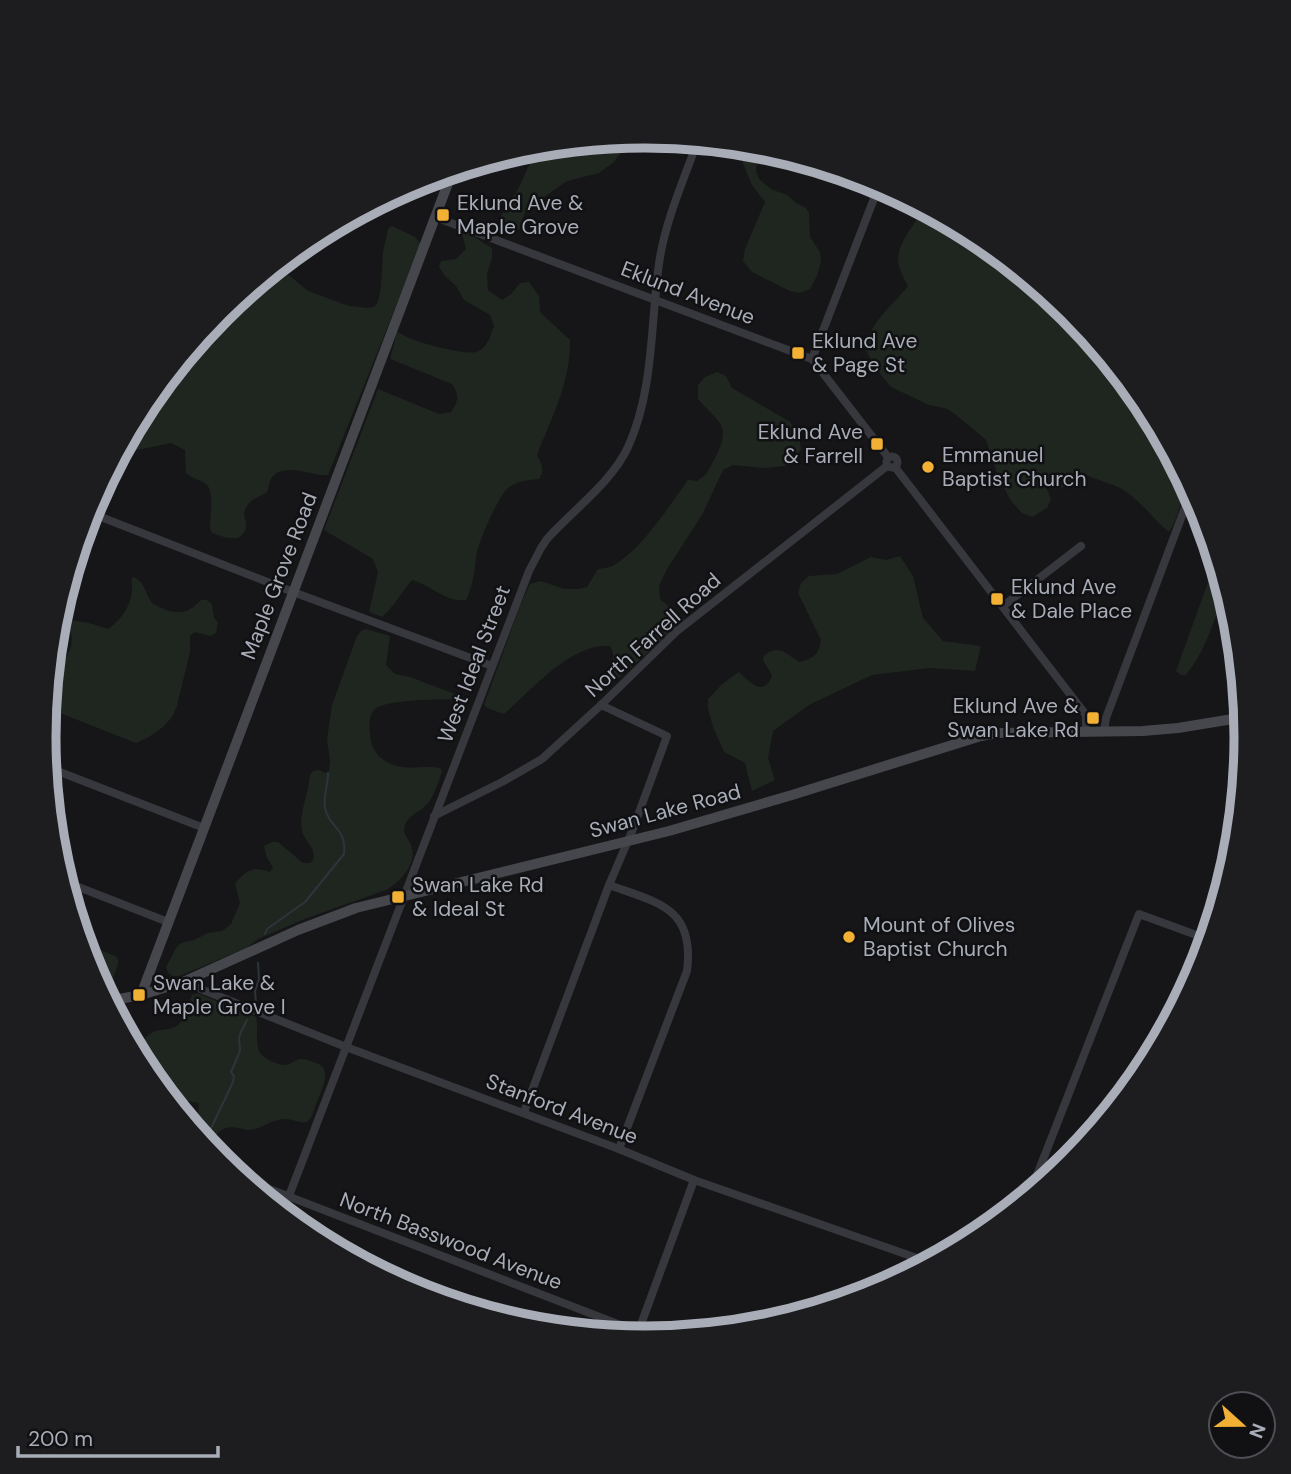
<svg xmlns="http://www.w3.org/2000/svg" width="1291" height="1474" viewBox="0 0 1291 1474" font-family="'DM Sans',sans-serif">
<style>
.green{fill:#1e261f}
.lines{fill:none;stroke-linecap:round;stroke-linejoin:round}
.stream{stroke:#2c353c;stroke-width:2}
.street{stroke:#37383d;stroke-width:8}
.secondary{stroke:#45474d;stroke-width:10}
.poi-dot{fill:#f2b134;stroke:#111113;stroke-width:2.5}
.labels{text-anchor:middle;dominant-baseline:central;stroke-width:5;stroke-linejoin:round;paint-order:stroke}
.poi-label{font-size:21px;fill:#a8adb8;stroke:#111113;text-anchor:start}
.street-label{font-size:21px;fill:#a8adb8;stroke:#111113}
.rim{fill:none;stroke:#a8adb8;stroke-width:9}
</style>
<rect width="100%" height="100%" fill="#161618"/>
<!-- green -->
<g class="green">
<path d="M632,137l-18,25 -15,11 -32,8 -40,28 -5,11 -2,9 -10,4 -10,-5 -1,-9 19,-30 20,-43z"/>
<path d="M747,148l7,1 3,6 -1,16 3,8 12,10 16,6 9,8 10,5 3,5 1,24 10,15 1,9 -4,15 -7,13 -10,4 -10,-2 -38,-19 -9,-11 2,-12 20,-47 -13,-17 -10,-24z"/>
<path d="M887,187l93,50 91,75 75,91 32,61c0,10 4,19 4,29 0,10 -7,31 -13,39 -17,-14 -29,-32 -47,-43 -11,-6 -26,-9 -38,-15 -14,10 -21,18 -38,13l5,12 -4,9 -15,9 -10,-4 -11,-12 -13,-25 -12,-36 -20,-17 -18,-14 -19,-4 -38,-18 -15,-18 -11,-21c5,-26 27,-42 43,-62 -12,-22 -14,-29 -1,-52 5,-8 10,-12 11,-20l-5,-4 -29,-13 -1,-2z"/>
<path d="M392,226l23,11 6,7 -93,231c-15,2 -48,-16 -58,6 -1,4 -2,8 -3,11 -9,6 -18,7 -22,18 -3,6 2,10 1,17 -4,18 -22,10 -34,6l-2,-5c0,-12 5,-36 -4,-44 -6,-5 -14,-5 -20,-11l-1,-23 -14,-7 -53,11 27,-52 75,-91 47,-38h14l9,3 18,15 41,15 19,2 6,-1 4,-5 3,-16 2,-34 5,-23z"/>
<path d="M461,229l31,19v10l-5,15 1,17 14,10 9,-6 9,-11 9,-1 10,14 1,16 30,28c1,41 -18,77 -33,115 5,9 8,15 2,24 -11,1 -22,2 -31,9 -10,9 -28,51 -31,64 -3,17 -3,33 -11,48 -19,3 -36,-15 -54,-20 -11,13 -18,27 -30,37l-13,-5 9,-40 -5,-13 -49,-29 54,-141 61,25 12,-2c7,-11 9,-16 1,-28l-62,-25 7,-27c7,3 13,7 20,9 11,4 50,14 59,11 11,-3 14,-16 18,-26l-4,-11 -26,-15 -8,-14 -11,-10 -6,-9 2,-6 15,-2 10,-10 -3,-12 -4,-5z"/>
<path d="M717,372l9,4 6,12 58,34 9,13 2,14 -8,12 -8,5 -20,2 -32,-3 -10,5 -21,45 -35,54 -8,17 1,13 25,21 -72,63 -8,4c-1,-16 15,-24 5,-41 -39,-3 -79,45 -106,68l-17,-6 -3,-3 36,-99 10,-22 11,-3 23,8h14l9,-2 11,-18c5,-1 12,-1 16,-4 28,-16 55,-59 74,-85l9,1c11,-7 11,-10 17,-21 18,-35 7,-35 -16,-61v-14l7,-8z"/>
<path d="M900,556l13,20 10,42 20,23 38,5 -6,25 -46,-3 -57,7 -63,30 -36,26 -5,27 7,22 -23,11 -7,-28 -21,-11 -11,-25 -5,-19v-9l5,-5 8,-9 16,-12 2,-1c11,10 24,26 33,4 -2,-7 -9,-12 -9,-19 14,-14 23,-4 36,5 13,-2 21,-9 22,-22l-23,-47 3,-10 8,-7 28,-2 34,-17 15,3z"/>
<path d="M1216,560l13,36 -7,4c-10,26 -18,53 -36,75h-5l-5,-4z"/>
<path d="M134,577c11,6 10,13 16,23 3,5 4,4 9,7 18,8 28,8 42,-7h6l5,4 2,14 4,4 -2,11 -6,3 -15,-4 -5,4v16l-13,54 -5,11 -9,10 -14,10 -13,6 -89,-35 3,-37c14,-3 25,-25 21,-38l-12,-9 1,-4 4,-1 25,4 19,6c13,-9 23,-23 24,-39 0,-4 -1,-8 0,-12z"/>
<path d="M366,629l24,7 -4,29 9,9 15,3 45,17 -1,5c-17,1 -70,0 -80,11 -7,9 -4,21 -3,31 3,14 13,21 26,25 14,4 28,-1 43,2l2,3c-3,10 -7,22 -13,31 -6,9 -20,12 -24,23 -3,8 3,13 6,20 7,19 -11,37 -25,45l-79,28 -49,21 -12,9 -64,27c-8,3 -14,1 -16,-8l10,-19 5,-5 13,-3 14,-7 14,-2 9,-7 9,-21 -5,-19c11,-14 18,-18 35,-12l3,-5 -6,-9 -3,-12 8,-4h6l25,21h6l4,-2c4,-13 -8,-19 -11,-30 -4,-14 7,-40 8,-56l3,-4 5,-1 8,3 3,-2 1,-10 -3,-22 5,-34 25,-69 5,-6z"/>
<path d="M82,942l33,14 3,3v5l-11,31h-2l-16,-28z"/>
<path d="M195,994h4l57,23c3,12 -2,26 5,37 4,5 17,11 24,11 5,0 10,-5 15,-6 5,0 11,2 16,4 18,5 5,29 0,41 -2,5 -4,16 -10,18 -5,2 -14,-3 -21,-3 -11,0 -20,7 -30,10 -6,2 -9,1 -16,-1 -19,-4 -24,7 -29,23l-19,-23 8,-19v-6l-17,-3 -11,3 -26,-32 -10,-18c5,-9 13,-22 25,-23 8,-1 15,-1 21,-8 6,-7 8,-19 11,-27z"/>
</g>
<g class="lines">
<!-- stream -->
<g class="stream">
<path d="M265,934l2,-5 38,-27 39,-48c3,-26 -15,-26 -19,-46 -2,-11 3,-24 3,-35"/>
<path d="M256,1003l-1,-12 4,-12 -1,-16"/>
<path d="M204,1143l29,-61 1,-6 -3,-4 9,-21 -1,-13 2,-6 6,-12"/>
</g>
<!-- street -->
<g class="street">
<path d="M435,217l377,142 76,98"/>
<path d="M812,359l68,-176"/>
<circle cx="892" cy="462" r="5.5"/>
<path d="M895,467l191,248v17"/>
<path d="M88,512l205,80 199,74"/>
<path d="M1003,606l78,-60"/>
<path d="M1104,732l2,-14 86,-229"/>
<path d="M47,767l157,61"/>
<path d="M434,816l68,-34 40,-23 59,-54 76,-74 210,-165"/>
<path d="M63,881l105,41"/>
<path d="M609,885c50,18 86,23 78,86l-68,178"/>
<path d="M183,982l163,65 273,102 75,31 237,83"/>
<path d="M524,1112l85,-227 24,-56 34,-93 -66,-31"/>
<path d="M236,1176l418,162"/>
<path d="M1028,1198l111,-284 71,26"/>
<path d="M282,1214l247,-643 12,-23 6,-9c26,-29 65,-57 81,-92 27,-59 22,-127 32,-190 7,-40 24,-78 38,-117"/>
<path d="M636,1338l58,-158"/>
</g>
<!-- secondary -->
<g class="secondary">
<path d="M141,995l312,-825"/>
<path d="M108,1001l33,-6 42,-13 115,-52 58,-22 313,-77 123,-36 189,-59 16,-3 146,-2 35,-3 67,-11"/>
</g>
</g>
<!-- markers -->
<g class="poi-dot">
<rect x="436" y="208" width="14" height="14" rx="3.5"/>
<rect x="791" y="346" width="14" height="14" rx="3.5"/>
<rect x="870" y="437" width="14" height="14" rx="3.5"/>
<circle cx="928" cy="467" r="7"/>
<rect x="990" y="592" width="14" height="14" rx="3.5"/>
<rect x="1086" y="711" width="14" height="14" rx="3.5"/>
<rect x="391" y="890" width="14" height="14" rx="3.5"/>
<circle cx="849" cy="937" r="7"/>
<rect x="132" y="988" width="14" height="14" rx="3.5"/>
</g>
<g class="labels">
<!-- poi labels -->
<g class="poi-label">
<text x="457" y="203">Eklund Ave &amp;<tspan x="457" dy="24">Maple Grove</tspan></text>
<text x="812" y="341">Eklund Ave<tspan x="812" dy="24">&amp; Page St</tspan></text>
<text x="863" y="432" text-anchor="end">Eklund Ave<tspan x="863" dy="24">&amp; Farrell</tspan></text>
<text x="942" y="455">Emmanuel<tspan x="942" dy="24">Baptist Church</tspan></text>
<text x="1011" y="587">Eklund Ave<tspan x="1011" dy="24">&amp; Dale Place</tspan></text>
<text x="1079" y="706" text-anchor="end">Eklund Ave &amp;<tspan x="1079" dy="24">Swan Lake Rd</tspan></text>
<text x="412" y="885">Swan Lake Rd<tspan x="412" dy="24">&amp; Ideal St</tspan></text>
<text x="863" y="925">Mount of Olives<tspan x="863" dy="24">Baptist Church</tspan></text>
<text x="153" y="983">Swan Lake &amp;<tspan x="153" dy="24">Maple Grove I</tspan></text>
</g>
<!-- street labels -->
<g class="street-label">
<text transform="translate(688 293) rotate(21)">Eklund Avenue</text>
<text transform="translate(279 576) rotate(-69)">Maple Grove Road</text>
<text transform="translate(653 635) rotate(-42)">North Farrell Road</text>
<text transform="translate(474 664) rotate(-69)">West Ideal Street</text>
<text transform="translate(665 811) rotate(-15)">Swan Lake Road</text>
<text transform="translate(562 1109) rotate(21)">Stanford Avenue</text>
<text transform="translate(451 1241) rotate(21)">North Basswood Avenue</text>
</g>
</g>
<!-- crop -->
<path d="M0 0H1291V1474H0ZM56 737a589 589 0 1 1 1178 0a589 589 0 1 1-1178 0Z" fill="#1d1d20" fill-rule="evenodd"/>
<path class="rim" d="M56 737a589 589 0 1 1 1178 0a589 589 0 1 1-1178 0Z"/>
<!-- north arrow -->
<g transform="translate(1242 1425) rotate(111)"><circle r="33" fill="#111113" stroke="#4d4f55" stroke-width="2"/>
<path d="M0-5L12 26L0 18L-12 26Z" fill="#f2b134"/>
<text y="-10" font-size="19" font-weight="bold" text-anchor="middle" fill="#a8adb8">N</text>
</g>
<!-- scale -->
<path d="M18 1446v10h200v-10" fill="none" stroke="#a8adb8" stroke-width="3.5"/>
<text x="28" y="1446" font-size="21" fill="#a8adb8" stroke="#111113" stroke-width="5" paint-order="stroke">200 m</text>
</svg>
